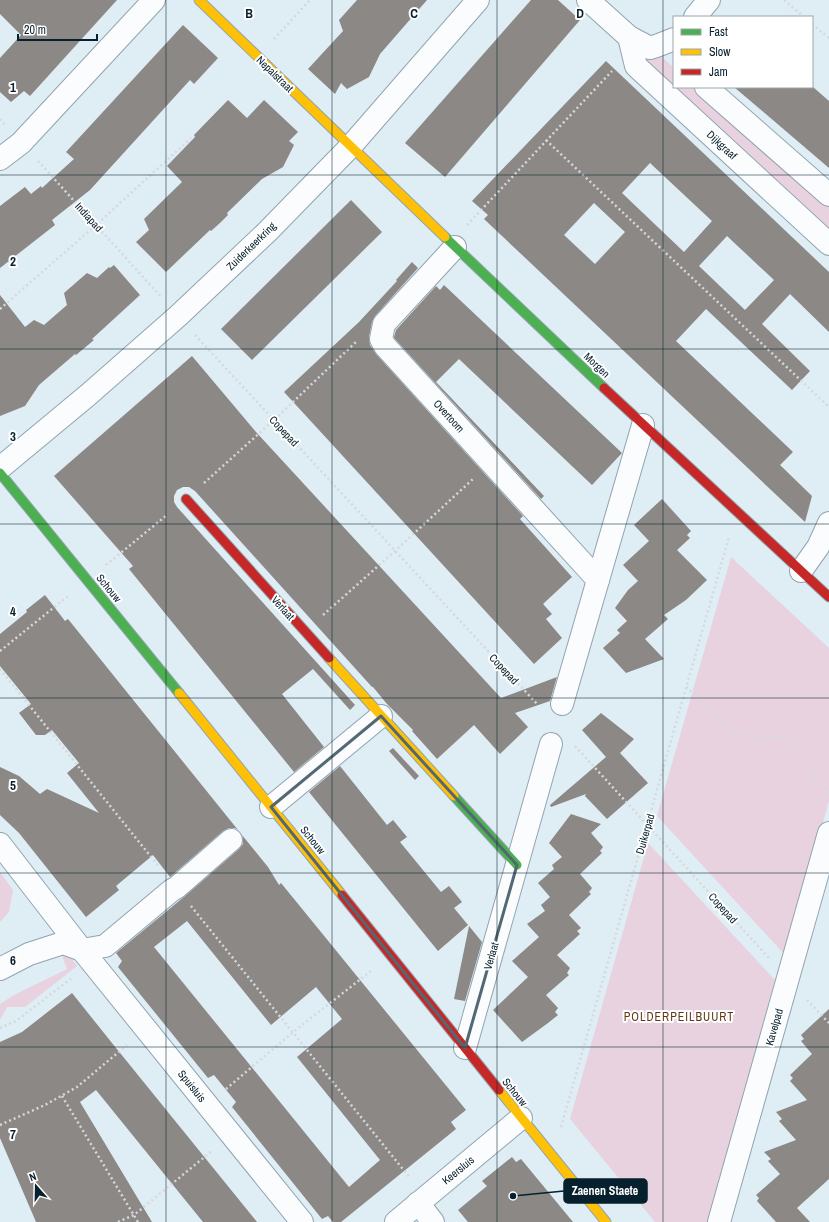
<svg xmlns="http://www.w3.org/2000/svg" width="829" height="1222" viewBox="0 0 829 1222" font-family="'Archivo Narrow',sans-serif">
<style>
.green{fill:#e8d2e0}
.building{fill:#8b8885;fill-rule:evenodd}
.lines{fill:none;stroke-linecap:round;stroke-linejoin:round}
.street-casing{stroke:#92a4ae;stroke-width:24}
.fast-casing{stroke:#92a4ae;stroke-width:11}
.slow-casing{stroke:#92a4ae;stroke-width:11}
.jam-casing{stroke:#92a4ae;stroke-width:11}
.path{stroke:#d5d9dc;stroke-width:2.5;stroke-dasharray:2 3;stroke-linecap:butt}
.street{stroke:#fafcfe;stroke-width:22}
.fast{stroke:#4caf50;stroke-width:9}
.slow{stroke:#ffc107;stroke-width:9}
.jam{stroke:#c62828;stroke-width:9}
.marked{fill:none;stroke:#536873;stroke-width:3;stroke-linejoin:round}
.grid{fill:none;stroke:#07202d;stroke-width:1;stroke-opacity:0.55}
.labels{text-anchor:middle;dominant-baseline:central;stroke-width:4;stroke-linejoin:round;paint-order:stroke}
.street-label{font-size:11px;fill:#07202d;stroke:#fff}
.neighbourhood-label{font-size:12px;letter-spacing:1px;fill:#633613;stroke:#fff}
.grid-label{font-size:13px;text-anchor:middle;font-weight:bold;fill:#07202d;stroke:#fff;stroke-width:4;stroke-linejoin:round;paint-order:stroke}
.leader{fill:none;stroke:#07202d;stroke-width:1.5}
.callout-dot{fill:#07202d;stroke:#fff;stroke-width:1.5}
.callout{fill:#07202d;stroke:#07202d;stroke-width:1.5}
.callout-label{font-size:12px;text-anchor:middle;font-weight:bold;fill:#fff}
</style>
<rect width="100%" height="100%" fill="#dfedf5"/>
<!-- green -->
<g class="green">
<path d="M659,54l15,14v19h22l133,117v31l-190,-179z"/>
<path d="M731,557l98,91v153l-44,154 -128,-139z"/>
<path d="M648,843l127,137 -67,242h-53l-85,-103z"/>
<path d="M0,860v12l13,18 -4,22 -9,10z"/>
<path d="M61,953h7l9,13 -52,41h-18l-7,13v-16l14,-9 53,-26z"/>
</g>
<!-- building -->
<g class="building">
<path d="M0,0h117l-87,96 -6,-5 -13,11 -11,-10v-34l21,-23 -21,-21z"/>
<path d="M357,0h70l-47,54 -11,23 -22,12 -6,-6 -6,11 -27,-25 35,-38 -4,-11z"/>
<path d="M531,0h27l22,20 -135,157 -40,-34z"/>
<path d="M183,25l35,33 -24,26 -4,-4 -100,110 -38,30 3,5 -55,43v-62l25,-19 6,7 10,-8 1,2 32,-29 -8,-7z"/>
<path d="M606,61l223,211v60l-39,-38 -28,30 48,47 -18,19 -86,-81 -30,32 117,111 -13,13 32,31 -7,26 -321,-303 4,-4 -16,-14zM650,163l62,58 -28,31 -62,-59zM594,203l31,29 -30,32 -31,-29zM727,236l47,44 -29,30 -46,-44z"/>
<path d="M734,87h79l16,14v67z"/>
<path d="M228,100l19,18 17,-18 34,32 -9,9 5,4 -11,22 -21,12 -35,34 1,2 -8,8 -9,8 -1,-1 -44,42 -30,-30 13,-12 -5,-11 38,-37 -15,-16 28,-29 -1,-2z"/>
<path d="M351,200l31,32 -130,128 -31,-31z"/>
<path d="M412,262l6,6 -43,48 -3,6 -3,15 1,8 6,9 147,162 -3,3 52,58 -29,27 9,10 -6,5 16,19 -28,26 -250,-272 75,-70 38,-41 -1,-1z"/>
<path d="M114,265l26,30 -48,44 2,1 -18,15 -1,-1 -36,31 -14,21 -25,10v-121l25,32 9,-7 10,5 23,-20 -3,-12 23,-20 10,5 12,-11 1,1z"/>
<path d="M444,285l178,168 -30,32 -133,-126 -23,23 108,114 -3,3 -146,-160 -1,-2 2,-7 40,-44 4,4z"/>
<path d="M192,356l64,76 245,266 56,-21 -7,24 -35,12 13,14 -28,27 -26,-29 -37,34 -25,-28 1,-1 -26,-26 -14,-17h-1l-177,-196 -6,-4h-6l-6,3 -3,6v6l3,5 178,198 -5,5 -37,-41 -31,25 42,53 -30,25 -165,-203 4,-3 -79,-90z"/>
<path d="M662,499l29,32 -4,4 3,3 -13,12 30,30 -21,20 -22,15 4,4 -23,20 19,20 -38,14 -23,-25 17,-15 -3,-3 10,-9 -12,-13 13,-18 10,-9 -15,-16 26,-24 -15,-16z"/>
<path d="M45,595l20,26 3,-2 170,211 -3,-2h-6l-6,3 -53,46 -17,-22 -37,31 3,4 -33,27 -67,-84 -19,-18v-48l19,9 21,18 7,-5 52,24 -32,-40 12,-10 -27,-33 -7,5h-9l-17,-22 12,-9 -31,-38v-32l27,-22 -1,-2z"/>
<path d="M601,713l33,26 -14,14 28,30 -41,36 -22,-23 1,-2 -35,13 -1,-2 56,-48 -24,-27z"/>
<path d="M393,748l26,28 -4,4 -26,-29z"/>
<path d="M340,766l47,59 6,-5 14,17 -7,5 41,50 8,-6 13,16 -8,6 14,17 -30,26 -129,-159z"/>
<path d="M571,814l30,10 -10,9 12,14 -3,4 2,2 -22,21 12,14 -3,4 2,2 -22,21 12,13 -4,3 3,3 -23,21 13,13 -3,5 2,2 -23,20 12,13 -3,4 3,3 -10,8 -26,19 -29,-32 35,-33 -16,-16 27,-24 -12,-13 18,-13 -4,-6 9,-8 -12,-14 16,-14 -2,-4 10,-8 -13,-14z"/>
<path d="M242,835l26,32 11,18 2,-2 185,227 -15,12 5,7 -115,93h-8l-5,-6 -6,3 -90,-112 4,-5 -22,-27 -6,3 -90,-111 4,-6 -6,-8 63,-52 5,-4 55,-48 4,-5v-6zM187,921l84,104 45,-38 26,32 -45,38 83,103 -31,27 -195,-240z"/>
<path d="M469,926l13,16 -17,59 -11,-2z"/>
<path d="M72,993l40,50 145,179h-54l-107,-132 -16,12 72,120h-116l-36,-84v-96l22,-10z"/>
<path d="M829,1009v170l-32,29 13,14h-34l-19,-21 2,-3 -3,-3 24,-21 -12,-13 3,-2 -7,-7 32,-12 -17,-19 3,-2 -6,-7 31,-12 -17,-19 3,-3 -3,-3 22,-21 -11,-13 3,-2 -3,-4z"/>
<path d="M512,1157l4,5 5,-3 52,63h-105l-10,-12 29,-24 -5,-5z"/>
</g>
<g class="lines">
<!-- street casing -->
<g class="street-casing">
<g id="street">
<path d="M588,0l41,37 21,11 9,-3 15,-6"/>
<path d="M695,17l14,-17"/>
<path d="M629,37l7,29 193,178"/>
<path d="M706,87l123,108"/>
<path d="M0,159l21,-16 133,-143"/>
<path d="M455,247l-71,77 -3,15 4,7 213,234"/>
<path d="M0,468l88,-73 90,-79 89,-84 83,-85 128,-147"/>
<path d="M801,571l17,-24 11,-24"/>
<path d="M562,704l81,-279"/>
<path d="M271,807l110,-91"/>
<path d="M0,844l82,106 220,272"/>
<path d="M0,969l29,-15 34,-11 19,7 23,-4 67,-56 4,-2 55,-48"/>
<path d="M465,1048l86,-304"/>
<path d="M418,1203l15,19"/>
<path d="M396,1222l125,-104"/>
<path d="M719,1222l110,-389"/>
</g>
</g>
<!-- fast casing -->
<g class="fast-casing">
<g id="fast">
<path d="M445,237l159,151"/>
<path d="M0,473l179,220"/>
<path d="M454,796l63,69"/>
</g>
</g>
<!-- slow casing -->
<g class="slow-casing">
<g id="slow">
<path d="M199,0l246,237"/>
<path d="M329,658l125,138"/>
<path d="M179,693l163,202"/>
<path d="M499,1090l107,132"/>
</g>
</g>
<!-- jam casing -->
<g class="jam-casing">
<g id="jam">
<path d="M604,388l225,209"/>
<path d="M186,499l143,159"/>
<path d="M342,895l157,195"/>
</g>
</g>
<!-- path -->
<g class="path">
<path d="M784,0l20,17"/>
<path d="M812,24l17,14"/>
<path d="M274,39l36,-39"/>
<path d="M0,119l5,6"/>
<path d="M546,140l283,267"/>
<path d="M38,161l124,137"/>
<path d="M467,225l145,-154"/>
<path d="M0,309l96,-84 95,-87"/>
<path d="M195,335l343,370"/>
<path d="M204,483l70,-63 83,-79"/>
<path d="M106,565l61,-50"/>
<path d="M323,615l72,-64 78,-72"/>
<path d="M0,651l68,-55"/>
<path d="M0,669l160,199"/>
<path d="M686,687l53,49 42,1 48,55"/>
<path d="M575,746l194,212"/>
<path d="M191,906l219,272"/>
<path d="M807,1000l22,23"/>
<path d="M0,1028l16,-7 57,-44"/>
<path d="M226,1089l66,-56 79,-62"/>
<path d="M62,1096l76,126"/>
<path d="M0,1125l45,-20 32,-18 50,-42"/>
<path d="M561,1127l168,-590"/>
<path d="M118,1222l16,-7 79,-65"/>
</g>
<!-- street -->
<use href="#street" class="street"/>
<!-- fast -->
<use href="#fast" class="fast"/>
<!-- slow -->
<use href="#slow" class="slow"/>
<!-- jam -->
<use href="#jam" class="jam"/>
</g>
<!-- marked area -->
<path class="marked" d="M381,716l136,149 -52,183 -194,-241z"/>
<!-- grid -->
<path class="grid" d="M166,0v1222M332,0v1222M497,0v1222M663,0v1222M0,175h829M0,349h829M0,524h829M0,698h829M0,873h829M0,1047h829"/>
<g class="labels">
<!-- street labels -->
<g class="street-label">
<text transform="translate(275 74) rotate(44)">Nepalstraat</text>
<text transform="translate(722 145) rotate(43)">Dijkgraaf</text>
<text transform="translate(89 217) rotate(48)">Indiapad</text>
<text transform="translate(251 246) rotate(-44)">Zuiderkeerkring</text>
<text transform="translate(597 365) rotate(43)">Morgen</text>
<text transform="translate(449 416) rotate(48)">Overtoom</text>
<text transform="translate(284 431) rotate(47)">Copepad</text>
<text transform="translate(109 588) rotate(51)">Schouw</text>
<text transform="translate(283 608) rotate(48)">Verlaat</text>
<text transform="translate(504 669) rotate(47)">Copepad</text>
<text transform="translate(645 834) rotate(-74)">Duikerpad</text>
<text transform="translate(313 840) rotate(51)">Schouw</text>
<text transform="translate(723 908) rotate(48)">Copepad</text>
<text transform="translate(491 956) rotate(-74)">Verlaat</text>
<text transform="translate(774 1027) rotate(-74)">Kavelpad</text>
<text transform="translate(192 1086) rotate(51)">Spuisluis</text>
<text transform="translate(515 1092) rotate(51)">Schouw</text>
<text transform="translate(458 1170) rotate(-39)">Keersluis</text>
</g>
<!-- neighbourhood labels -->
<g class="neighbourhood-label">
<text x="679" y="1017">POLDERPEILBUURT</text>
</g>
</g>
<g class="grid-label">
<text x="249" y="18">B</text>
<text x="414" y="18">C</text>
<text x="580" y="18">D</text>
<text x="13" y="92">1</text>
<text x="13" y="266">2</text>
<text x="13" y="441">3</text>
<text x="13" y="616">4</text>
<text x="13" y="790">5</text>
<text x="13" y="965">6</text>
<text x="13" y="1139">7</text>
</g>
<!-- callouts -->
<path class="leader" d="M513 1196L564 1191"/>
<circle class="callout-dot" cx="513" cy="1196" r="4"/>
<rect class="callout" x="564" y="1179" width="83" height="24" rx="4"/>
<g class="callout-label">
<text x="605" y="1195">Zaenen Staete</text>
</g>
<!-- legend -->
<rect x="673" y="16" width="140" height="72" fill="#ffffff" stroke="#9ca6ab"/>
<rect x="681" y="29" width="20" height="6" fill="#4caf50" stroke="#9ca6ab"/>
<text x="709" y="36" font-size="12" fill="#07202d">Fast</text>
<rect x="681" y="49" width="20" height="6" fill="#ffc107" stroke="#9ca6ab"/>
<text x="709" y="56" font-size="12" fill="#07202d">Slow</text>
<rect x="681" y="69" width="20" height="6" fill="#c62828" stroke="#9ca6ab"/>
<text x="709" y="76" font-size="12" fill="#07202d">Jam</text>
<!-- north arrow -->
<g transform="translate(36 1186) rotate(340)" stroke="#ffffff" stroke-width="3" paint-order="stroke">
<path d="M0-3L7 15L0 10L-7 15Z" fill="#07202d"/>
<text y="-6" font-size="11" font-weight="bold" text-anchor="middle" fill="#07202d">N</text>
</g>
<!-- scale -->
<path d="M18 34v6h79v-6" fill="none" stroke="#07202d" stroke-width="2"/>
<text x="24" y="34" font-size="12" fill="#07202d" stroke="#ffffff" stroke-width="3" paint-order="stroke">20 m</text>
</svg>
